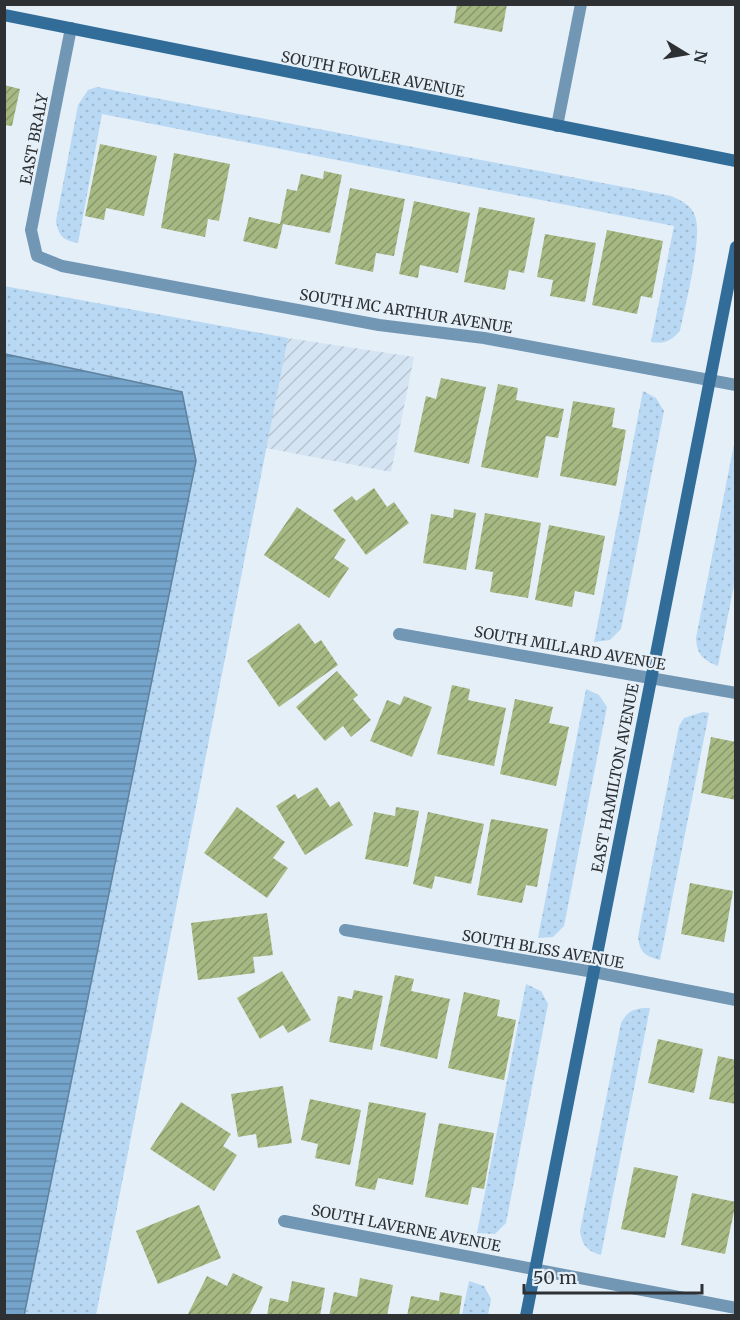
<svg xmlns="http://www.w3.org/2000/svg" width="740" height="1320" viewBox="0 0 740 1320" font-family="Merriweather,serif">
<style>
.industrial{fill:url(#industrial-furrows)}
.green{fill:url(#green-dots)}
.water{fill:url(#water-rules);stroke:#5f829e;stroke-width:1.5}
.building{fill:url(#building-hatch)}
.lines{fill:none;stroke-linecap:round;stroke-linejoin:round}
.street{stroke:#7297b5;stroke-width:12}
.secondary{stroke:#316d98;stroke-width:12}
.labels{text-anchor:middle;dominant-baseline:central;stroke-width:4.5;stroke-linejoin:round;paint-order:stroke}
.street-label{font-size:15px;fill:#2d3134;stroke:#e5eff8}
</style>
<defs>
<pattern id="industrial-furrows" width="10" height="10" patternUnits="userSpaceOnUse" patternTransform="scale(1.5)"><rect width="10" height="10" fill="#d4e4f2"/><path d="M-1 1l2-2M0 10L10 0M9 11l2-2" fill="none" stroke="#b6c4d0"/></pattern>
<pattern id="green-dots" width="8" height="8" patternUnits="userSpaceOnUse" patternTransform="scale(1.5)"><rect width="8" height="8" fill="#b8d8f3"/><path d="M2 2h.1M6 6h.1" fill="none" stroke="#9ebad1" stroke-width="1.8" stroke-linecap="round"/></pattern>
<pattern id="water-rules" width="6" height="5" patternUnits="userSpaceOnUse" patternTransform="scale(1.5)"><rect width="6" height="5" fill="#75a4cb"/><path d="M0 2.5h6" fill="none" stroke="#6086a6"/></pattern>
<pattern id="building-hatch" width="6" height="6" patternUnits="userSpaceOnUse" patternTransform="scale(1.5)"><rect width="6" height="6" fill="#a7b983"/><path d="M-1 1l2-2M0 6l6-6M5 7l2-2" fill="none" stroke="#88976c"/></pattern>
</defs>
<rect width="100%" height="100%" fill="#e5eff8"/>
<!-- industrial -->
<path class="industrial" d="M288,338l126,19 -23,115 -125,-24z"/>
<!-- green -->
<g class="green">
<path d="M97,87l574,109c9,4 21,9 24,20 8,21 -10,90 -15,115 -9,10 -15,13 -29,11l23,-116 -572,-112 -24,129c-15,-3 -19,-6 -22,-22l22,-116 10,-15z"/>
<path d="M4,286l284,52 -192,977h-91z"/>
<path d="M643,391l13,7 8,13 -43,218 -11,11 -16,2z"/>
<path d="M735,439v141l-17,86c-15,-6 -21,-11 -22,-28z"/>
<path d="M586,689l13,6 8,12 -43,219 -11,11 -15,1z"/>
<path d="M703,712l6,1 -49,247c-16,-4 -20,-8 -22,-23l41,-211 5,-8z"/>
<path d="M526,984l15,7 7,13 -42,219 -11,11 -18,-1z"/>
<path d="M650,1008l-49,247c-14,-4 -19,-10 -21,-24l41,-208c7,-13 14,-15 29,-15z"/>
<path d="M469,1281l15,5 7,13 -3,16h-26z"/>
</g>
<!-- water -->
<path class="water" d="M5,354l177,38 14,69 -172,855 -20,-1z"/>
<!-- building -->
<g class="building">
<path d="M457,4h50l-5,28 -48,-9z"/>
<path d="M4,85l16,4 -8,37 -8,-1z"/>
<path d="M100,144l57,12 -13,60 -38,-8 -2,12 -19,-4z"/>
<path d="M174,153l56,11 -11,57 -11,-2 -3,18 -44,-9z"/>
<path d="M324,171l18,4 -12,58 -47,-9 -6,25 -34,-8 6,-24 31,7 7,-35 10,2 4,-17 22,5z"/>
<path d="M350,188l55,11 -11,57 -18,-3 -3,19 -38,-8z"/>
<path d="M414,201l56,12 -12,60 -38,-8 -2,13 -19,-4z"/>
<path d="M479,207l56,11 -11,55 -15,-3 -4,20 -41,-8z"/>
<path d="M607,230l56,11 -11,57 -11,-2 -4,18 -45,-9z"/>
<path d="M545,234l51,9 -11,59 -35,-6 3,-16 -16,-3z"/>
<path d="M441,378l45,9 -17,77 -55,-12 12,-56 10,3z"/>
<path d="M498,384l20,4 -2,12 48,9 -6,29 -12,-2 -8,42 -57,-11z"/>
<path d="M573,401l42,7 -3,19 14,3 -10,56 -56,-10z"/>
<path d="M374,488l13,19 7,-5 15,21 -43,32 -33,-45 19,-14 4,5z"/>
<path d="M297,507l49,33 -12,18 15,10 -20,30 -65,-43z"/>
<path d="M454,509l22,4 -10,57 -43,-7 8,-49 22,4z"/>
<path d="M485,513l56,10 -13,75 -38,-6 3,-20 -18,-3z"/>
<path d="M549,525l56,11 -11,59 -19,-4 -3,16 -37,-7z"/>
<path d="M299,623l16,21 6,-4 17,25 -59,42 -32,-46z"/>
<path d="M337,671l21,24 -5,4 18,21 -20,17 -8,-11 -18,15 -29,-34z"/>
<path d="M452,685l18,4 -2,11 38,8 -12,58 -57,-12z"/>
<path d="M404,696l28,11 -20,50 -42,-16 17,-41 13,5z"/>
<path d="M515,699l38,8 -4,16 20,4 -13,59 -56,-12z"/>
<path d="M711,737l25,5v58l-35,-7z"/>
<path d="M317,787l13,20 9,-6 14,24 -48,30 -29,-49 19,-12 3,5z"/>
<path d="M237,807l48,35 -12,16 15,10 -21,30 -63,-45z"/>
<path d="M396,807l23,4 -11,56 -43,-8 9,-47 21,4z"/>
<path d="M428,812l56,12 -13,60 -36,-8 -3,13 -19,-5z"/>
<path d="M491,819l57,10 -11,58 -11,-2 -4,18 -45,-8z"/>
<path d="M690,883l43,8 -9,51 -43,-8z"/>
<path d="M267,913l6,42 -20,2 2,16 -57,7 -7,-57z"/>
<path d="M282,971l29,49 -23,13 -5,-8 -23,14 -23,-41z"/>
<path d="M395,975l19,4 -3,12 39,8 -13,60 -57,-13z"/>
<path d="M354,990l29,6 -11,54 -43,-8 9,-46 14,3z"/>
<path d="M464,992l36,8 -3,16 19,4 -12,60 -56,-12z"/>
<path d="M658,1039l45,10 -9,44 -46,-10z"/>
<path d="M718,1056l18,4v44l-27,-5z"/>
<path d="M283,1086l9,57 -34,5 -2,-14 -18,3 -7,-43z"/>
<path d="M310,1099l51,11 -11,55 -35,-7 3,-14 -17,-4z"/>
<path d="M181,1102l50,32 -8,12 14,9 -23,36 -64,-42z"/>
<path d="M369,1102l57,11 -13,72 -35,-7 -3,12 -20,-4z"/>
<path d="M439,1123l55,10 -10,56 -12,-2 -4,18 -43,-8z"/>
<path d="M634,1167l44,9 -13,62 -44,-9z"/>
<path d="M692,1193l44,9 -11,52 -44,-9z"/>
<path d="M199,1205l22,53 -63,26 -22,-53z"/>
<path d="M233,1273l30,14 -14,29h-62l20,-40 20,10z"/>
<path d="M360,1278l33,7 -6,31h-58l5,-24 23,5z"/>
<path d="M292,1281l33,7 -5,28h-53l3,-18 18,4z"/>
<path d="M440,1292l22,4 -3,20h-52l4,-20 28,5z"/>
</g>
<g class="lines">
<!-- street -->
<g class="street">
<path d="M71,28l-40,202 6,26 25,10 317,59 105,13 252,47"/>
<path d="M557,126l24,-122"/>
<path d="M399,634l337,59"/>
<path d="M345,930l249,42 142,28"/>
<path d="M284,1221l452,87"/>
</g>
<!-- secondary -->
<g class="secondary">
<path d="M4,15l732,146"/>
<path d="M526,1316l210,-1069"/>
</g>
</g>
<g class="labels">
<!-- street labels -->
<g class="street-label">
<text transform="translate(373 74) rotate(11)">SOUTH FOWLER AVENUE</text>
<text transform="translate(34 139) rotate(-79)">EAST BRALY</text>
<text transform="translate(406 311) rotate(9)">SOUTH MC ARTHUR AVENUE</text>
<text transform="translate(570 648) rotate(10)">SOUTH MILLARD AVENUE</text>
<text transform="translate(615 778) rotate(-79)">EAST HAMILTON AVENUE</text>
<text transform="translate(543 949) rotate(10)">SOUTH BLISS AVENUE</text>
<text transform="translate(406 1228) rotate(11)">SOUTH LAVERNE AVENUE</text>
</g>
</g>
<!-- border -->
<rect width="740" height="1320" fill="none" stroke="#2d3134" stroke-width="12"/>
<!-- north arrow -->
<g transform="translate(686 54) rotate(101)" stroke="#e5eff8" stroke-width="4.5" paint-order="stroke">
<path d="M0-4.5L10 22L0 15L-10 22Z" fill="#2d3134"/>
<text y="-9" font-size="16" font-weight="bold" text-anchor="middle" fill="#2d3134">N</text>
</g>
<!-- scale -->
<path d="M524 1284v9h178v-9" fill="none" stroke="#2d3134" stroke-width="3"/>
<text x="533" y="1284" font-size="18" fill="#2d3134" stroke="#e5eff8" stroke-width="4.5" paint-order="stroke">50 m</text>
</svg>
